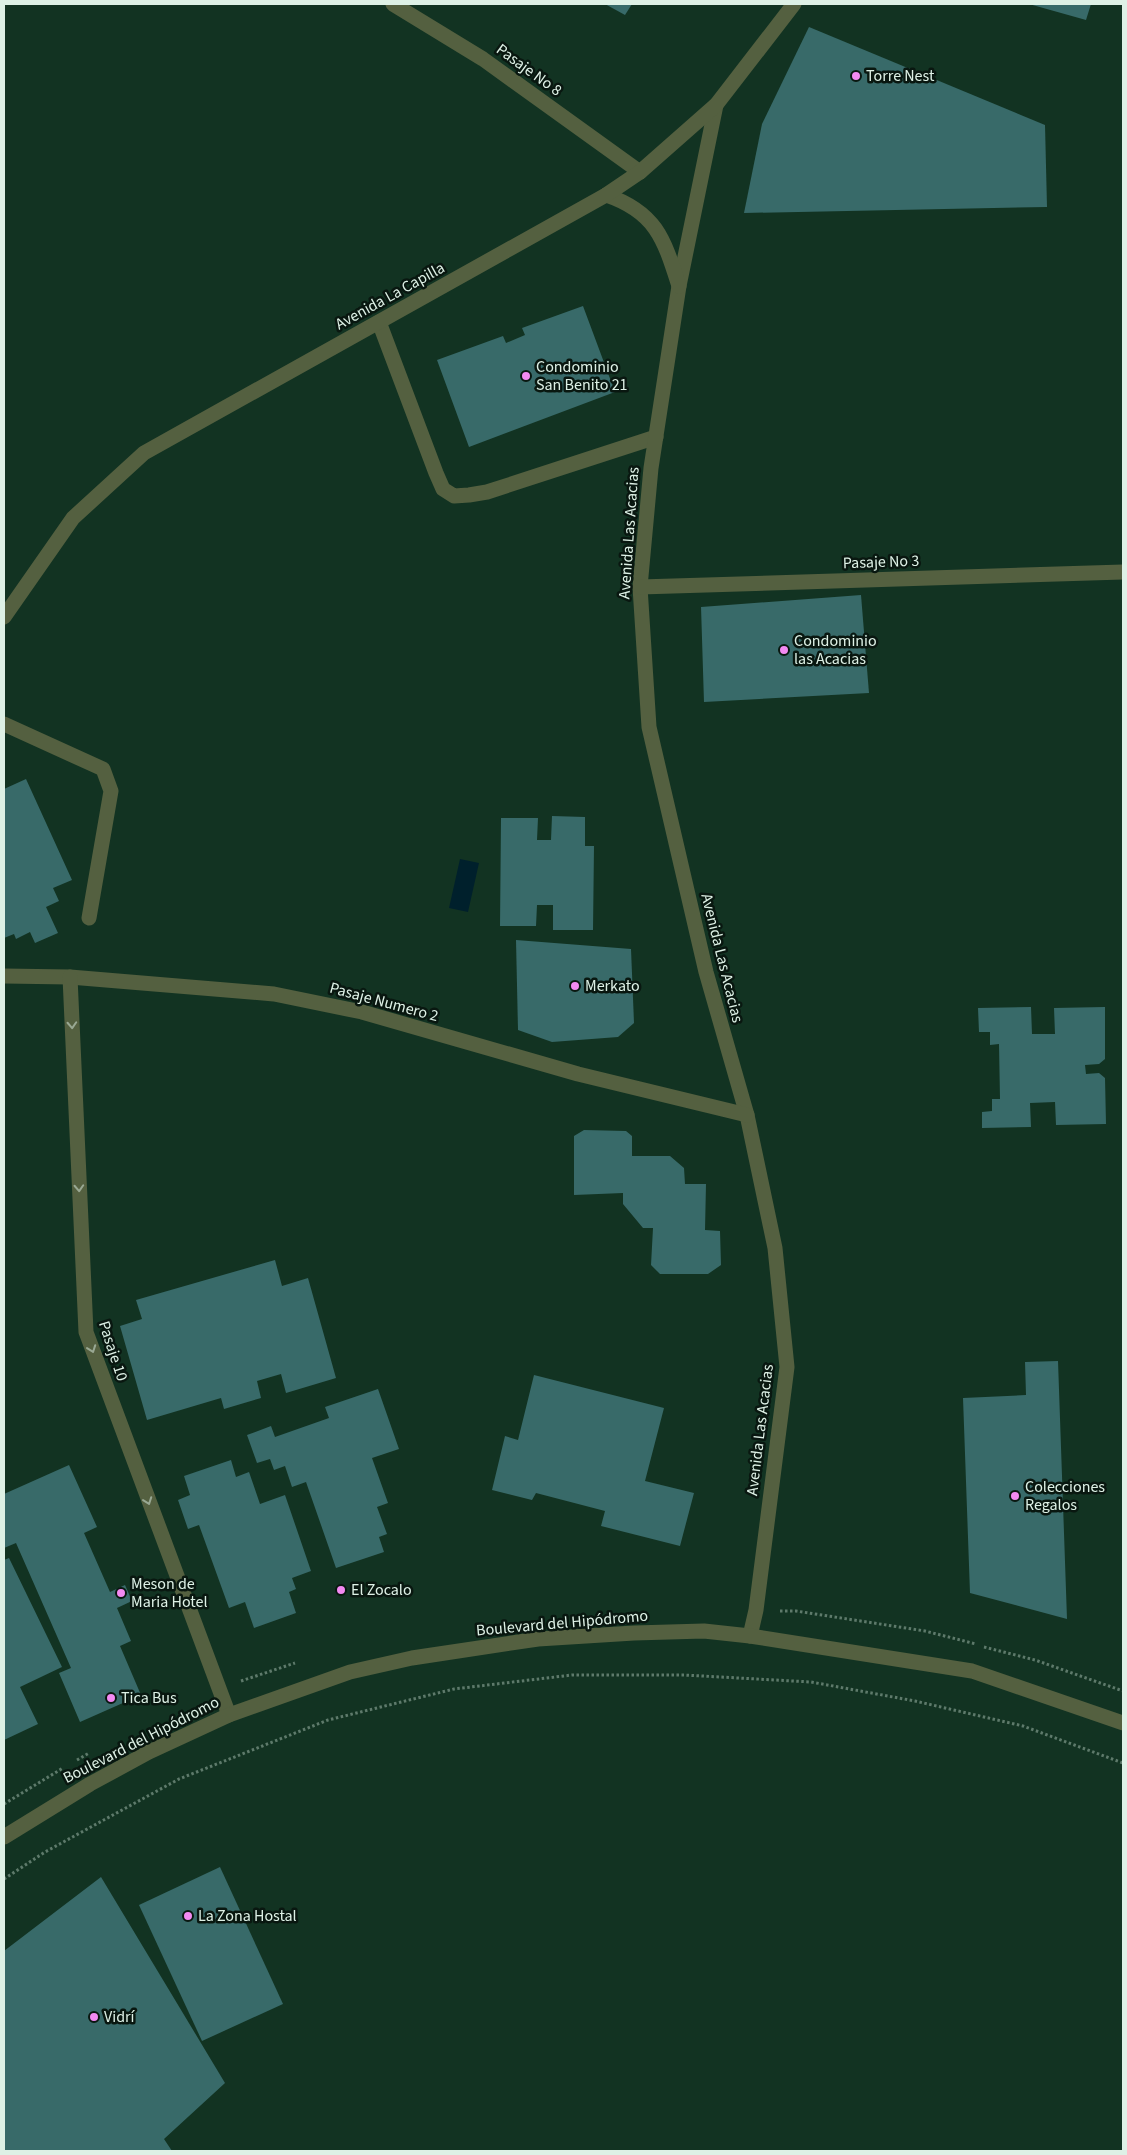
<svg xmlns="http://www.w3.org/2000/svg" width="1127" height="2155" viewBox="0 0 1127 2155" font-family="'Source Sans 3',sans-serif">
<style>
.water{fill:#00202c}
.building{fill:#386a69}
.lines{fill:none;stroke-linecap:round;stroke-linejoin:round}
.path{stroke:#5e7a6b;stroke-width:3;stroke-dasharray:2.5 2.5;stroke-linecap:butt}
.service{stroke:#546040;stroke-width:15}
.minor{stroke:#546040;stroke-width:15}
.tertiary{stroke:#546040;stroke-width:15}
.oneway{stroke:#99a893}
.poi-dot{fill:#f38af2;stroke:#091710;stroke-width:2}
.labels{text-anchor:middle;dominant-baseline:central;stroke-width:5;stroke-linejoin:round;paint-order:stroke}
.street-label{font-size:16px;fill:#def1e6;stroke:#091710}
.poi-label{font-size:16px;fill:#def1e6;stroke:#091710;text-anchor:start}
</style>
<rect width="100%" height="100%" fill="#123322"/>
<!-- water -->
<path class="water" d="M460,859l19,4 -11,49 -19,-4z"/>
<!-- building -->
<g class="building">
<path d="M605,4h27l-7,11z"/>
<path d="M1029,4h62l-5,16z"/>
<path d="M809,27l236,98 2,82 -303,6 18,-89z"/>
<path d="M583,306l32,86 -146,55 -32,-87 66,-24 3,7 19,-8 -3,-7z"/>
<path d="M861,595l8,98 -165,9 -3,-95z"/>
<path d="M26,779l46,101 -19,8 6,13 -13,6 12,26 -23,10 -5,-11 -14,7 -2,-5 -10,4v-149z"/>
<path d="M552,816l33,1v29h9l-1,84h-40v-25h-16l-1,21h-36l1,-108h37l-1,22h14z"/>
<path d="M516,940l115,9 3,74 -16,14 -66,5 -34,-12z"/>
<path d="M1031,1007l1,27h23l-1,-26 51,-1v52l-6,5 -14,1 1,9 13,-1 6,5 1,46 -50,1 -1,-23 -25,1 1,24 -49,1v-16l10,-1v-12h8l-1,-55 -9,1v-13h-11l-1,-24z"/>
<path d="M584,1130l42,1 6,5v20h38l14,12 1,16h21l-1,46 15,1 1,34 -13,9h-48l-9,-9 2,-37h-10l-20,-24v-11l-49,2v-59z"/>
<path d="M275,1260l7,26 26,-8 28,100 -50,15 -5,-19 -24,7 4,17 -37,11 -3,-11 -74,22 -27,-94 22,-7 -6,-19z"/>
<path d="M1058,1361l9,258 -97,-26 -7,-195 63,-3 -1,-33z"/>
<path d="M534,1375l130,33 -19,73 49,12 -14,53 -79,-20 4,-15 -69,-18 -4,7 -40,-10 13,-54 13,4z"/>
<path d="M378,1389l21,60 -27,9 16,45 -11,4 10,27 -8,3 5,15 -48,16 -30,-86 -14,5 -7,-21 -11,4 -4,-11 -13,4 -10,-28 24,-9 4,11 54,-19 -4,-11z"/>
<path d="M231,1460l5,17 13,-5 11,32 25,-9 26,76 -19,7 4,11 -7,3 7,21 -42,15 -9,-26 -16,6 -30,-83 -11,4 -10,-29 12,-5 -6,-19z"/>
<path d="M69,1465l28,62 -13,6 26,59 15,-7 7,16 -15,7 14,33 -11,5 21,49 -61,27 -21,-49 12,-5 -55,-125 -12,5v-54z"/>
<path d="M9,1558l53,109 -42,20 18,37 -34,16v-180z"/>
<path d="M220,1867l63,137 -81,37 -63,-136z"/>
<path d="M101,1877l124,206 -61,56 8,12h-168v-200z"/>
</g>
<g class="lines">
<!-- path -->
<g class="path">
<path d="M780,1611h16l129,20 51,13"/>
<path d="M984,1647l51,13 88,31"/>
<path d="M241,1681l54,-18"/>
<path d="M77,1760l12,-7"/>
<path d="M4,1804l59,-36"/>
<path d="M4,1879l41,-27 134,-73 149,-59 126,-31 118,-14h112l127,7 104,19 108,25 100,37"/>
</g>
<!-- service -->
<path class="service" d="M379,322l57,151 7,16 11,7 15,-1 18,-3 169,-55"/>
<!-- minor -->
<g class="minor">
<path d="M393,4l90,55 157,113"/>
<path d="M716,105l-37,181 -28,182 -11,119 9,140 57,245 41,143 28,133 12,119 -31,243 -6,26"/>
<path d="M606,195c50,17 58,44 73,91"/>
<path d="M640,587l483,-15"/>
<path d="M4,617l69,-99 71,-65 462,-258 34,-23 76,-67 78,-101"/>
<path d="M4,724l99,45 8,22 -22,127"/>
<path d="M4,976l66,1 204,17 88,18 216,62 169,41"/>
<path d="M70,977l16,355 143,383"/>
</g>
<!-- tertiary -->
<path class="tertiary" d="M4,1837l86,-53 59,-32 80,-37 121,-43 62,-14 126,-19 96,-6 70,-2 46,5 222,35 151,52"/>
</g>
<!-- one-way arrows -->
<defs><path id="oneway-chevron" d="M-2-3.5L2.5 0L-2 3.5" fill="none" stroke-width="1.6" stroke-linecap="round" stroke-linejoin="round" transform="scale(1.25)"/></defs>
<g class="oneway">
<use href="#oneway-chevron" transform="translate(72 1025) rotate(87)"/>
<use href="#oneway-chevron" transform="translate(79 1188) rotate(87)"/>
<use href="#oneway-chevron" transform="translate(92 1349) rotate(70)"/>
<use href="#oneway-chevron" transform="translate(148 1501) rotate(70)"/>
</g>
<!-- markers -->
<g class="poi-dot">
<circle cx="856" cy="76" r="5"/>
<circle cx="526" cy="376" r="5"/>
<circle cx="784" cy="650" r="5"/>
<circle cx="575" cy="986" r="5"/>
<circle cx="1015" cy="1496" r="5"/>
<circle cx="341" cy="1590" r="5"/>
<circle cx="121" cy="1593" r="5"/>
<circle cx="111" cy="1698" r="5"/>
<circle cx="188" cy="1916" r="5"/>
<circle cx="94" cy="2017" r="5"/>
</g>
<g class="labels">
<!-- street labels -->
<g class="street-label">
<text transform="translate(529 70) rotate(36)">Pasaje No 8</text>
<text transform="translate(390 296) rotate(-29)">Avenida La Capilla</text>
<text transform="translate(629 533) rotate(-86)">Avenida Las Acacias</text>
<text transform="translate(881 562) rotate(-2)">Pasaje No 3</text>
<text transform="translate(722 958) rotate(76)">Avenida Las Acacias</text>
<text transform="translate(384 1002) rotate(15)">Pasaje Numero 2</text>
<text transform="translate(113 1351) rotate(72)">Pasaje 10</text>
<text transform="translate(760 1430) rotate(-83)">Avenida Las Acacias</text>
<text transform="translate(562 1623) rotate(-5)">Boulevard del Hipódromo</text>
<text transform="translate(141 1740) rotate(-27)">Boulevard del Hipódromo</text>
</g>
<!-- poi labels -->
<g class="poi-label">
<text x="866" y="76">Torre Nest</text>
<text x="536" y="367">Condominio<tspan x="536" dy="18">San Benito 21</tspan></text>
<text x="794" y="641">Condominio<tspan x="794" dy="18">las Acacias</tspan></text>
<text x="585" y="986">Merkato</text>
<text x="1025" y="1487">Colecciones<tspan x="1025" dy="18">Regalos</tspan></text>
<text x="131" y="1584">Meson de<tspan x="131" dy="18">Maria Hotel</tspan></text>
<text x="351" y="1590">El Zocalo</text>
<text x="121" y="1698">Tica Bus</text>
<text x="198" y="1916">La Zona Hostal</text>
<text x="104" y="2017">Vidrí</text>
</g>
</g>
<!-- border -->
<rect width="1127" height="2155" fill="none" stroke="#def1e6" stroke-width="10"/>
</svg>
